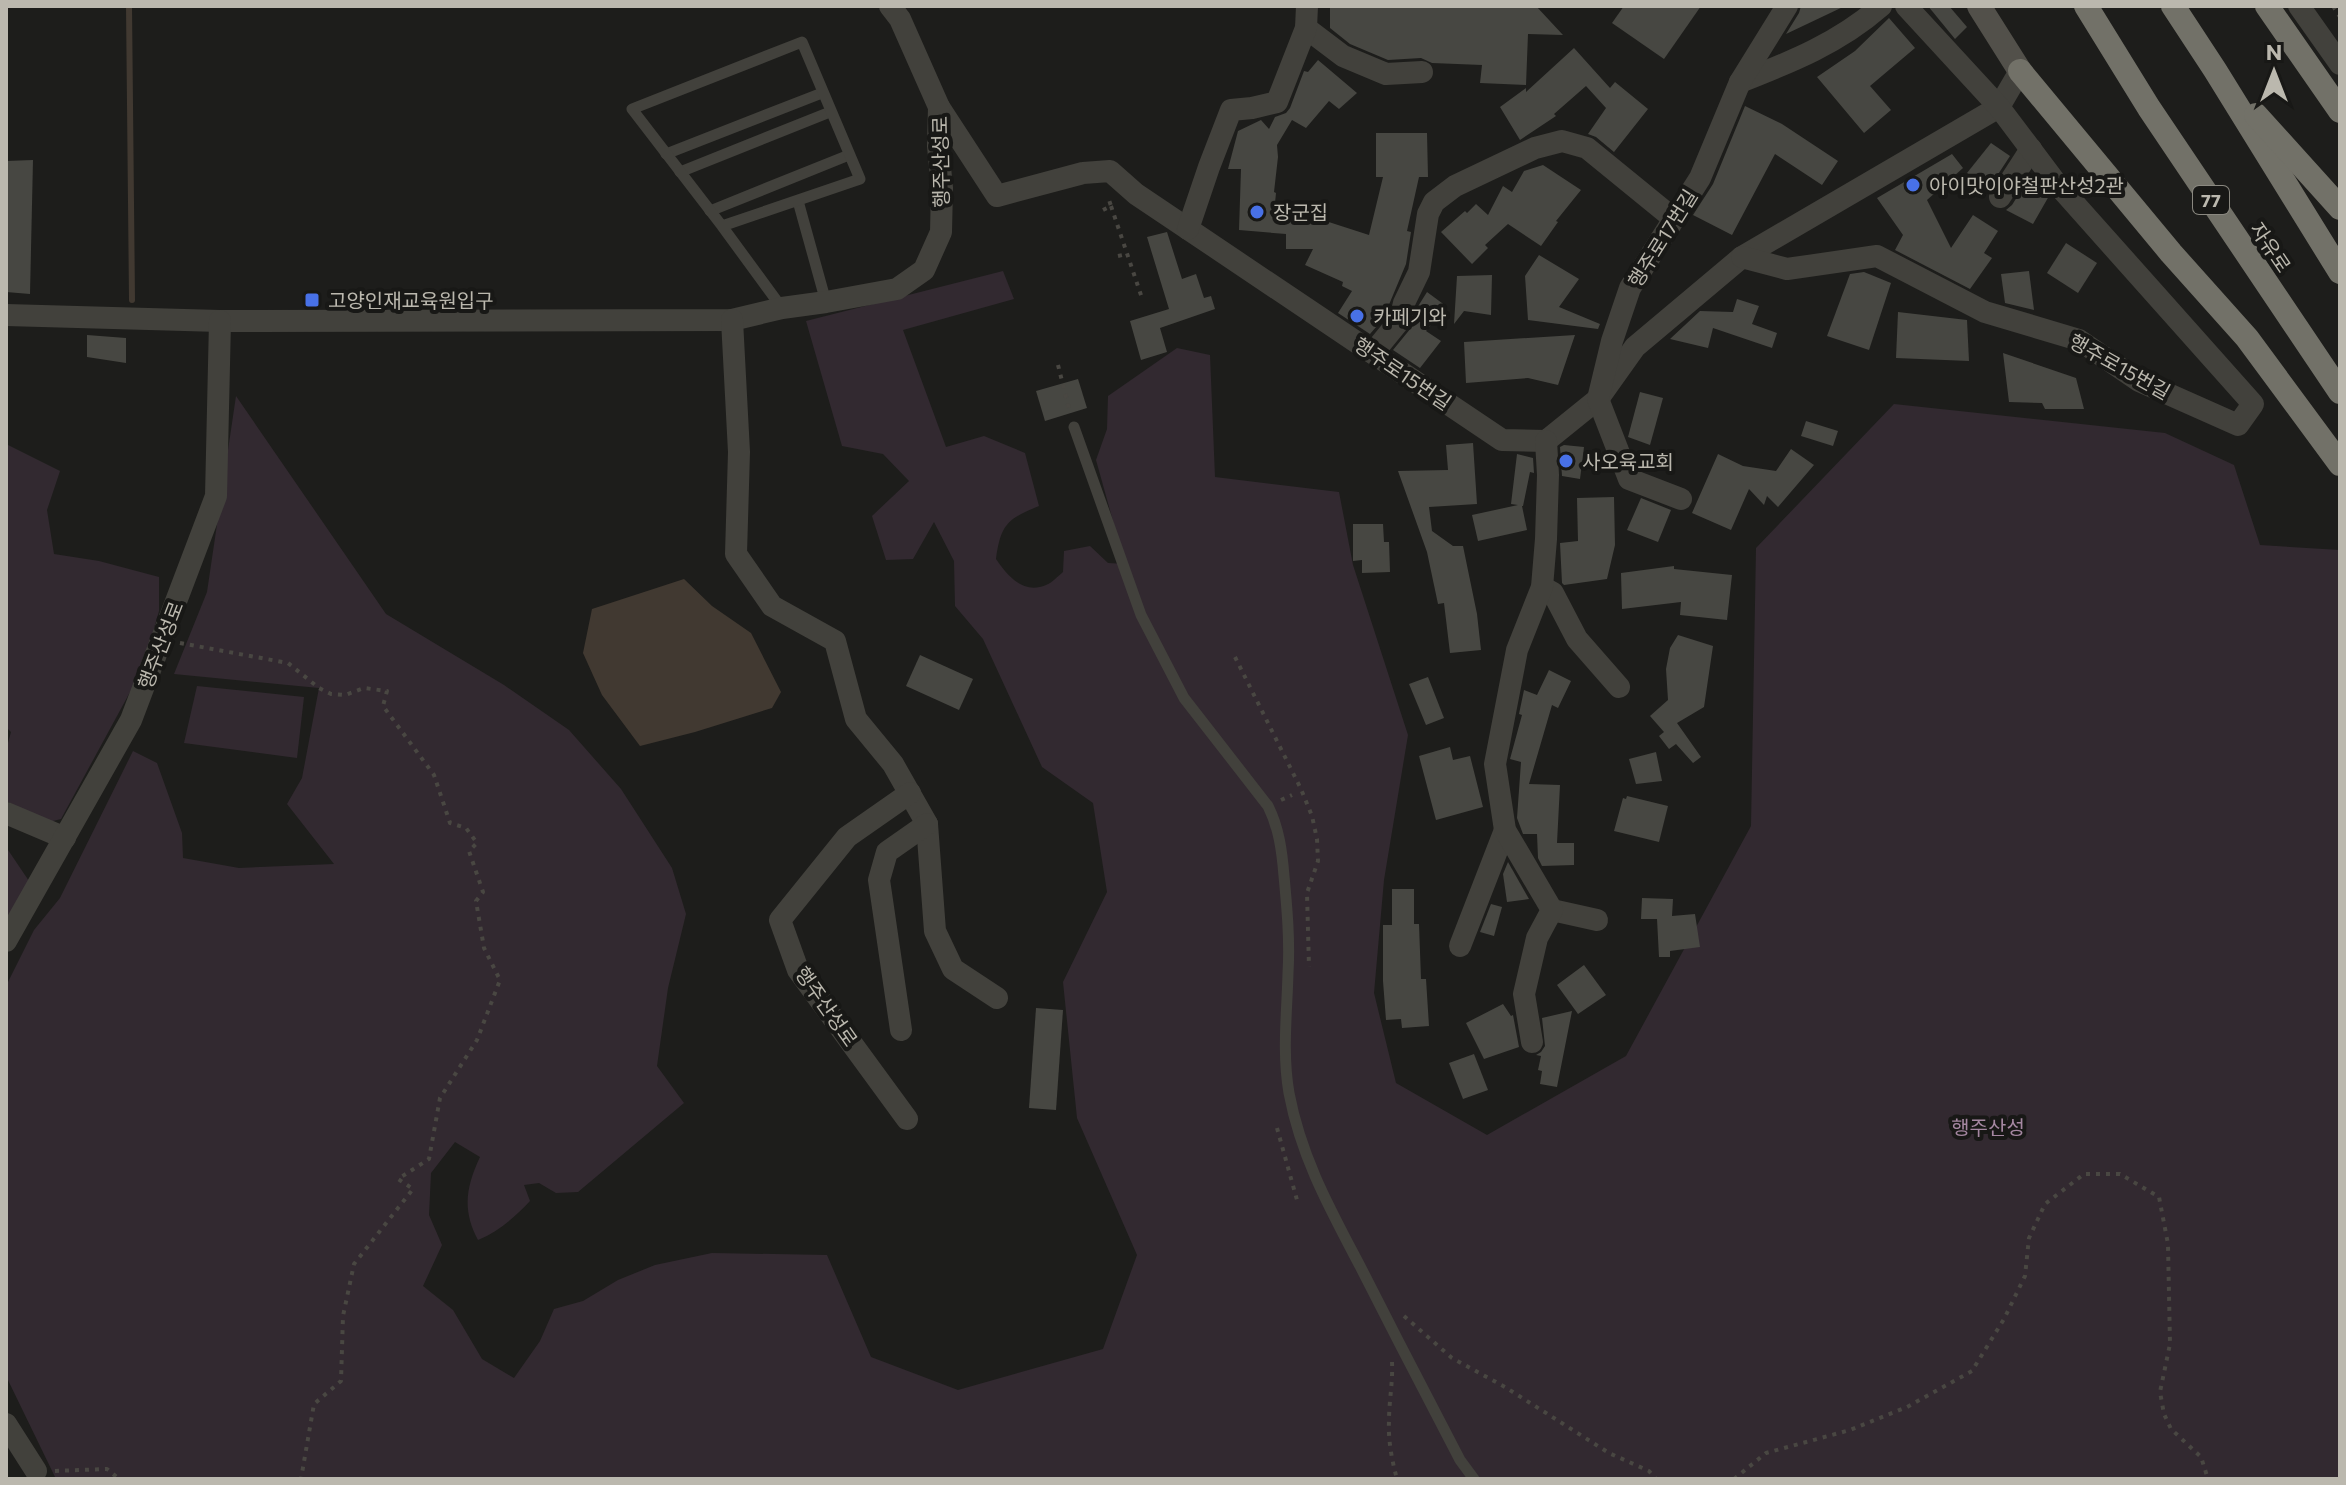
<svg xmlns="http://www.w3.org/2000/svg" width="2346" height="1485" viewBox="0 0 2346 1485" font-family="Commissioner,'Noto Sans KR',sans-serif">
<style>
.green{fill:#322930}
.water{fill:#413931}
.lines{fill:none;stroke-linecap:round;stroke-linejoin:round}
.stream{stroke:#413931;stroke-width:6}
.building{fill:#474742}
.path{stroke:#494742;stroke-width:4;stroke-dasharray:4 6;stroke-linecap:butt}
.lane{stroke:#42413c;stroke-width:11}
.street{stroke:#42413c;stroke-width:22}
.secondary{stroke:#52504a;stroke-width:24}
.highway{stroke:#727168;stroke-width:24}
.poi-dot{fill:#4871e7;stroke:#181816;stroke-width:3}
.labels{text-anchor:middle;dominant-baseline:central;stroke-width:8;stroke-linejoin:round;paint-order:stroke}
.shield{fill:#181816;stroke:#8a8880;stroke-width:2}
.shield-label{font-size:18px;font-weight:bold;fill:#bbb8ae}
.street-label{font-size:20px;fill:#bbb8ae;stroke:#181816}
.poi-label{font-size:20px;fill:#bbb8ae;stroke:#181816;text-anchor:start}
.park-label{font-size:20px;fill:#a587a1;stroke:#181816}
</style>
<rect width="100%" height="100%" fill="#1d1d1b"/>
<!-- green -->
<g class="green">
<path d="M1003,271l11,28 -111,31 43,117 38,-11 41,17 14,53c-31,13 -38,17 -43,53 11,16 27,36 50,26 6,-2 12,-9 17,-13l1,-21 26,-5 18,17 17,1 -29,-104 11,-31 1,-33 69,-48 33,7 5,122 124,15 14,73 55,170 -24,145 -10,113 22,90 91,52 139,-79 125,-230 5,-278 138,-144 271,29 69,32 26,80 80,5v929h-2284l-50,-103v-390l28,-56 26,-32 73,-147 24,12 25,70 1,25 56,10 95,-4 -47,-60 15,-26 17,-90 -145,-14 33,-82 29,-196 150,218 118,71 65,45 52,59 51,79 14,46 -18,74 -11,78 27,37 -106,89 -22,1 -17,-10 -15,2 6,16c-16,17 -31,30 -52,39 -16,-30 -12,-53 2,-83l-25,-15 -24,31 -2,42 13,30 -19,41 30,24 29,49 32,19 26,-37 14,-32 29,-8 35,-21 37,-15 57,-12 115,2 44,102 87,33 145,-41 34,-94 -60,-137 -14,-136 44,-90 -14,-89 -51,-36 -59,-128 -28,-33 -1,-45 -20,-39 -21,37 -27,1 -14,-44 37,-35 -26,-27 -41,-8 -36,-125z"/>
<path d="M6,444l54,27 -13,39 7,44 45,7 60,16v34l-17,59 -81,149 -12,3 -43,-21v-51l5,-18 -5,-5z"/>
<path d="M197,686l107,11 -7,61 -113,-15z"/>
<path d="M6,847l23,34 -23,40z"/>
</g>
<!-- water -->
<path class="water" d="M684,579l28,27 39,27 30,59 -9,16 -77,24 -55,14 -38,-51 -19,-42 9,-44z"/>
<g class="lines">
<!-- stream -->
<path class="stream" d="M129,6l3,294"/>
</g>
<!-- building -->
<g class="building">
<path d="M1330,6h206l27,29 -35,-1 -2,51 -46,-2 2,-18 -50,-2 -11,-5 -33,2 -38,-16 -20,-16z"/>
<path d="M1624,6h77l-37,53 -52,-36z"/>
<path d="M1801,6h44l-59,28 13,-21z"/>
<path d="M1928,6h21l18,21 -12,12z"/>
<path d="M1889,18l26,30 -45,38 21,24 -27,23 -47,-56 38,-26z"/>
<path d="M1574,48l36,40 5,-6 33,27 -34,43 -18,-15 -8,-3 18,-26 -20,-22 -32,28 2,2 -36,24 -20,-33 26,-19v4z"/>
<path d="M1318,60l39,33 -18,16 -10,-8 -23,27 -14,-8 -15,25 1,12 -4,35 2,1 -2,20 30,1 65,21 14,-58h-7v-44h51l1,44h-9l-12,54 4,1 -5,32 -23,55 -13,15 -32,-21 14,-22 -10,-5 1,-4 -38,-17 8,-16h-27v-15l-47,-4 2,-61h-13l10,-38 23,-11 8,9 6,-12 11,-4 4,-5 14,-37 4,1z"/>
<path d="M1745,106l37,18 56,37 -16,24 -47,-31 -43,81 -39,-20 20,-31z"/>
<path d="M1991,143l19,13 -21,32 -22,-15z"/>
<path d="M1952,154l11,14 -36,32 24,48 22,-33 25,16 -14,22 8,5 -22,31 -75,-39 8,-15 -26,-37z"/>
<path d="M33,160l-3,134 -24,-2v-131z"/>
<path d="M1543,165l38,25 -25,31 2,1 -17,24 -33,-22 -23,21 3,3 -16,16 -31,-32 24,-21 2,2 9,-9 12,11 15,-29 9,6 12,-21z"/>
<path d="M2029,178l11,6 9,12 -16,28 -27,-14 6,-5z"/>
<path d="M1167,232l15,47 14,-5 8,24 7,-2 4,13 -55,19 7,24 -26,8 -11,-39 39,-12 -22,-72z"/>
<path d="M2066,243l31,20 -19,30 -31,-20z"/>
<path d="M1539,255l40,24 -20,28 41,17 -2,5 -70,-9 -3,-44z"/>
<path d="M2029,271l5,39 -29,-7 -4,-29z"/>
<path d="M1864,272l27,11 -22,67 -42,-14 23,-62z"/>
<path d="M1492,275l-1,40 -27,-4 -10,13 3,-48z"/>
<path d="M1427,292l19,14 -20,25 15,10 -21,27 -27,-18 18,-22 6,-20z"/>
<path d="M1737,299l22,7 -7,18 25,9 -5,15 -59,-20 -5,20 -38,-9 30,-28 33,1z"/>
<path d="M1898,312l69,8 2,41 -73,-3z"/>
<path d="M87,335l39,3v25l-39,-6z"/>
<path d="M1575,335l-17,50 -30,-7 -62,5 -2,-41z"/>
<path d="M2003,353l73,25 8,31h-39l-3,-6 -33,-1z"/>
<path d="M1078,379l9,29 -42,13 -9,-30z"/>
<path d="M1640,392l23,6 -13,47 -22,-8z"/>
<path d="M1806,421l32,10 -5,15 -32,-10z"/>
<path d="M1473,443l4,61 -48,3 3,24 21,15h10l14,68 4,36 -31,3 -6,-50 -6,1 -11,-52 -29,-81 50,-1 -2,-25z"/>
<path d="M1564,445l20,2 -4,32 -18,-3 -2,-29z"/>
<path d="M1791,449l23,16 -36,42 -11,-11 -3,9 -15,-16 -18,41 -39,-17 26,-59 25,12 33,5z"/>
<path d="M1517,454l16,4 1,15 -4,-1 -7,34h-1l5,24 -49,11 -6,-26 46,-10 -7,-1z"/>
<path d="M1614,497l1,48 -8,34 -43,6 -2,-2 -2,-40 18,-2 -1,-43z"/>
<path d="M1641,498l30,12 -13,32 -31,-12z"/>
<path d="M1353,524h30l1,18h5l1,30 -28,1v-13l-9,1z"/>
<path d="M1674,566v3l58,6 -5,45 -47,-5 1,-13 -59,7 -1,-36z"/>
<path d="M1678,635l35,11 -9,61 -27,16 24,34 -8,6 -17,-19 -7,5 -10,-13 5,-4 -14,-16 18,-16 -2,-31 4,-21z"/>
<path d="M920,655l53,24 -14,31 -53,-24z"/>
<path d="M1549,670l22,11 -13,27 -6,-3 -23,79 31,1 -3,58h17v22l-32,1 -4,-8 -1,-24h-14l-6,-16 4,-56 -11,-3 12,-44 -3,-1 5,-24 13,5z"/>
<path d="M1428,677l16,41 -18,7 -17,-41z"/>
<path d="M1450,747l3,13 17,-4 13,51 -47,13 -17,-64z"/>
<path d="M1656,752l6,29 -26,3 -7,-25z"/>
<path d="M1627,796l41,10 -9,36 -45,-11 9,-33 3,1z"/>
<path d="M1508,862l21,37 -22,3 -4,-28z"/>
<path d="M1392,889h22v35h5l2,55h5l3,47 -27,2 -1,-9 -15,1 -3,-39v-56h9z"/>
<path d="M1642,898l31,1 -1,17 23,-2 5,33 -30,4v6h-11l-2,-38h-16z"/>
<path d="M1491,904l11,3 -8,29 -14,-4z"/>
<path d="M1584,965l22,30 -28,19 -21,-29z"/>
<path d="M1503,1004l8,12 2,-1 6,32 -35,12 -18,-36z"/>
<path d="M1036,1008l27,2 -7,100 -27,-2z"/>
<path d="M1572,1011l-15,76 -17,-3 2,-13 -4,-1 3,-14 -5,-1 5,-3 4,-6 -3,-28z"/>
<path d="M1474,1054l14,36 -25,9 -14,-36z"/>
</g>
<g class="lines">
<!-- path -->
<g class="path">
<path d="M2333,6l7,11"/>
<path d="M1111,206l31,92"/>
<path d="M1103,210l8,-4 -3,-9"/>
<path d="M1118,256l9,-2"/>
<path d="M1058,365l12,48"/>
<path d="M180,643l108,20 31,25 12,6 14,1 19,-7 23,3 -4,15 51,69 16,48 16,5 11,15 -8,8 14,41 -7,9 8,47 16,32 -23,60 -37,58 -11,61 -31,20 15,10 -59,75 -11,52 -2,65 -27,23 -13,75"/>
<path d="M1235,657l66,132 11,27 5,23 1,22 -11,32 2,74"/>
<path d="M1281,800l11,-5"/>
<path d="M1277,1128l20,72"/>
<path d="M1404,1316l48,42 53,29 104,66 40,18 7,8"/>
<path d="M1392,1362c1,20 -3,39 -3,59 -1,19 3,40 8,58"/>
<path d="M55,1471l52,-2 12,10"/>
<path d="M1734,1479l32,-26 84,-23 57,-23 65,-36 32,-52 21,-43 4,-38 16,-34 39,-30h36l39,23 9,47 2,100 -10,48 4,22 7,15 30,28 7,22"/>
</g>
<!-- lane -->
<g class="lane">
<path d="M666,154l156,-61"/>
<path d="M680,172l150,-60"/>
<path d="M798,201l28,101"/>
<path d="M710,211l139,-56"/>
<path d="M722,226l138,-47 -58,-137 -170,67 90,117 60,82"/>
<path d="M1074,427l67,188 43,83 84,108c11,22 14,45 16,70 3,32 6,65 4,97 -1,40 -6,80 1,120 12,64 41,116 71,173 33,65 66,129 100,194l14,19"/>
</g>
<!-- street -->
<g class="street">
<path d="M2299,6l41,58"/>
<path d="M1306,28l37,28 43,18 36,-2"/>
<path d="M1740,82c51,-20 99,-39 141,-76"/>
<path d="M939,107l58,89 86,-23 27,-2 26,23 366,246 44,1 52,-42 37,-52 107,-90 257,-150 21,-36"/>
<path d="M2000,197l31,-48"/>
<path d="M1188,229l21,-62 22,-57 21,-2 25,-6 29,-74 1,-22"/>
<path d="M1742,257l45,12 90,-13 108,56 94,28 60,41 99,44 15,-21 -196,-220 -58,-77 -93,-101"/>
<path d="M6,315l214,6 512,-1 50,-12 44,-6 71,-13 27,-19 17,-38 1,-44 -4,-42 1,-39 -39,-88 -10,-13"/>
<path d="M732,320l7,132 -3,102 36,52 63,35 21,78 37,45 34,60 8,107 18,38 44,29"/>
<path d="M1373,353l27,-33 4,-17 15,-31 9,-58 6,-12 21,-16 80,-38 27,-7 25,7 87,71"/>
<path d="M1681,499l-52,-20 -31,-80 14,-58 18,-53 70,-110 40,-96 47,-76"/>
<path d="M1542,587l11,6 24,46 42,48"/>
<path d="M6,813l59,25"/>
<path d="M1552,910l45,10"/>
<path d="M6,941l125,-221 85,-224 4,-175"/>
<path d="M1460,946l45,-116"/>
<path d="M901,1030l-22,-150 8,-28 40,-28"/>
<path d="M1532,1042l-8,-48 13,-56 15,-28 -47,-80 -10,-66 22,-114 25,-63 4,-48 2,-64 -2,-34"/>
<path d="M907,1119l-109,-149 -18,-50 67,-83 63,-44"/>
<path d="M6,1424l30,47"/>
</g>
<!-- secondary -->
<path class="secondary" d="M1979,6l41,65"/>
<!-- highway -->
<g class="highway">
<path d="M2086,6l63,102 191,284"/>
<path d="M2173,6l42,64 125,202"/>
<path d="M2267,6l73,105"/>
<path d="M2020,71l151,182 76,85 93,126"/>
<path d="M2256,115l84,93"/>
</g>
</g>
<!-- markers -->
<g class="poi-dot">
<circle cx="1913" cy="185" r="8"/>
<circle cx="1257" cy="212" r="8"/>
<rect x="304" y="292" width="16" height="16" rx="4"/>
<circle cx="1357" cy="316" r="8"/>
<circle cx="1566" cy="461" r="8"/>
</g>
<g class="labels">
<!-- shield labels -->
<rect class="shield" x="2193" y="186" width="36" height="28" rx="6"/>
<g class="shield-label">
<text x="2211" y="200">77</text>
</g>
<!-- street labels -->
<g class="street-label">
<text transform="translate(940 162) rotate(-91)">행주산성로</text>
<text transform="translate(1662 238) rotate(-58)">행주로17번길</text>
<text transform="translate(2271 247) rotate(56)">자유로</text>
<text transform="translate(2120 366) rotate(29)">행주로15번길</text>
<text transform="translate(1403 373) rotate(34)">행주로15번길</text>
<text transform="translate(160 645) rotate(-69)">행주산성로</text>
<text transform="translate(827 1006) rotate(55)">행주산성로</text>
</g>
<!-- poi labels -->
<g class="poi-label">
<text x="1929" y="185">아이맛이야철판산성2관</text>
<text x="1273" y="212">장군집</text>
<text x="328" y="300">고양인재교육원입구</text>
<text x="1373" y="316">카페기와</text>
<text x="1582" y="461">사오육교회</text>
</g>
<!-- park labels -->
<g class="park-label">
<text x="1988" y="1127">행주산성</text>
</g>
</g>
<!-- border -->
<rect width="2346" height="1485" fill="none" stroke="#bbb8ae" stroke-width="16"/>
<!-- north arrow -->
<g transform="translate(2274 72)" stroke="#181816" stroke-width="6" paint-order="stroke">
<path d="M0-6L14 30L0 20L-14 30Z" fill="#bbb8ae"/>
<text y="-12" font-size="22" font-weight="bold" text-anchor="middle" fill="#bbb8ae">N</text>
</g>
</svg>
